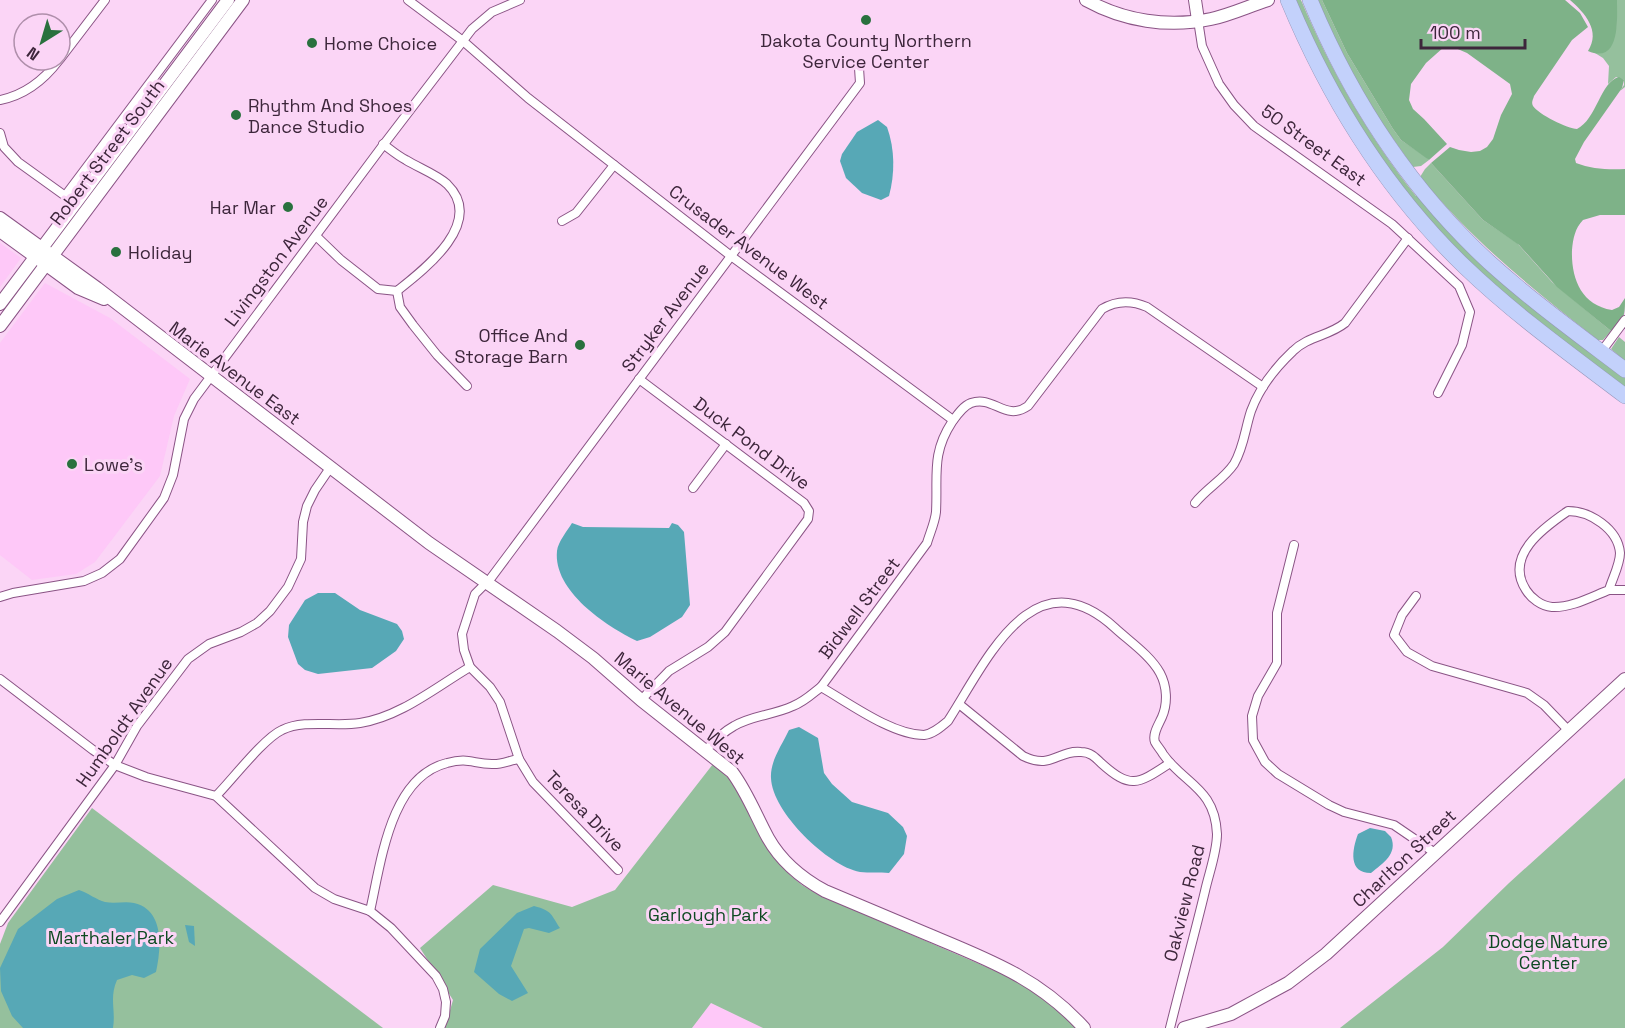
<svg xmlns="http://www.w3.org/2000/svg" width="1625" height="1028" viewBox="0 0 1625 1028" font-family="'Space Grotesk',sans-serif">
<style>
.built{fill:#fec8f8}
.green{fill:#95c09d}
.forest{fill:#7eb288}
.water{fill:#57a8b6}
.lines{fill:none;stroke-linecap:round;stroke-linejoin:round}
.street-casing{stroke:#8a5485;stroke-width:10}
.secondary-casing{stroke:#8a5485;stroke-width:14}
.highway-casing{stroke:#9495b8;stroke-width:16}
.street{stroke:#fff;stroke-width:8}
.secondary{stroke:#fff;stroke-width:12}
.highway{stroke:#c3d1fb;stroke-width:15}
.poi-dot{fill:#29713e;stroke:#fbd5f6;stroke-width:2}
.labels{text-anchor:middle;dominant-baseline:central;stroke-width:6;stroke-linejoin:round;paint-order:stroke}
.poi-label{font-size:18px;fill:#3d263b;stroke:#fbd5f6;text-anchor:start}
.street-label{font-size:18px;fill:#3d263b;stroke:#fbd5f6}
.park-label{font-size:18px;fill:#0e4a22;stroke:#fbd5f6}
</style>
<rect width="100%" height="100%" fill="#fbd5f6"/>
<!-- built -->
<g class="built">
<path d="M0,243l21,15 -21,29z"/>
<path d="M45,283l65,35 80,61 -16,37 -14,60 -65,86 -19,12 -44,6 -32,-25v-212z"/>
<path d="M711,1003l52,25h-71z"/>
</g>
<!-- green -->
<g class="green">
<path d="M1295,0h6c30,71 67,136 115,196l2,-2 207,183v11l-133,-103 -77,-78 -71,-101z"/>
<path d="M1317,0h5l25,53 46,76 8,11 25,17 3,3 -8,6 -8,1 -34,-48 -32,-54z"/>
<path d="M1617,0h8v87l-5,4 4,-6v-5l-8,-3 -8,7 1,-18 -6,-8 -8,-5 9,-1 12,-23z"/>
<path d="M1431,163l52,57 34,23 35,39 59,49 -8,9h-5c-67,-52 -123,-97 -178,-163l5,-8z"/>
<path d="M1619,337l6,5v19l-14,-12z"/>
<path d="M713,764l20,18 38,71 19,22 12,10 17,10 193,83 46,28 18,22h-313l-52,-25 -19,25h-247l8,-28 -33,-52 73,-63 79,22 43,-17z"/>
<path d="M1625,778v250h-285l103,-81 66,-64z"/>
<path d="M92,808l291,220h-383v-84l8,-21z"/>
</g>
<!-- forest -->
<g class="forest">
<path d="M1322,0h243l15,13 8,14 -16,13 -38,56c-1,4 -3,6 -1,10 5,8 35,23 44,23 20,-10 23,-47 42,-52l5,3 -2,8 -38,54 -9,17 1,4c15,6 33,7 49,6v46h-25l-17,5c-8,8 -10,19 -11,30 -1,28 9,55 40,60l7,-3 6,-9c0,17 0,22 -14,33l-54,-44 -38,-42 -36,-25 -52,-57 19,-16 9,3 12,2 9,-1 7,-4 6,-8 8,-24 11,-21 -2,-10 -43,-31 -14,-6h-9l-18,16 -15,21 -2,16 4,9 11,10 23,25 -18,16 -28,-20 -8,-11 -46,-76z"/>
<path d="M1570,0h47c0,18 4,65 -29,51 13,-20 -3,-38 -18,-51z"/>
</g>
<!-- water -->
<g class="water">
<path d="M878,120l9,7c8,22 8,47 2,69l-8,4 -19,-7 -16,-15 -6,-17 2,-7 15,-22z"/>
<path d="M572,523l11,4 86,1 3,-5 6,2 6,7 6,73 -8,12 -32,20 -13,4c-31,-15 -84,-50 -80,-90 1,-9 10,-20 15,-28z"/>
<path d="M318,593h17l25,17 37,14 5,7 2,8 -8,12 -24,17 -54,6 -13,-4 -7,-6 -10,-27 1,-12 16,-25z"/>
<path d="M799,727l19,11 6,35 8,11 20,18 36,11 15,14 4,9 -3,18 -15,19c-9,-1 -20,0 -29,-1 -32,-6 -88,-60 -89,-94 -1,-17 11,-33 18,-48z"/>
<path d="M1370,828l15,3 6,6c7,17 -8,26 -20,36 -23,0 -19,-23 -13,-39z"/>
<path d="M79,890c9,3 18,10 26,12 10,2 20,-1 29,1 31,7 27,46 22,69l-12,6 -12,-3 -15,5c-8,18 -1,30 -4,48h-90l-11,-12 -11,-25 -1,-23 18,-39 39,-30z"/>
<path d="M534,906c19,5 17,9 26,22l-11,5 -20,-5 -5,1 -13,37 17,27 -16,8 -13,-7 -25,-22 6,-23 37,-36z"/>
<path d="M185,925l9,1 1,20 -6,-4z"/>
</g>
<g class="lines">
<!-- street casing -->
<g class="street-casing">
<g id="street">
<path d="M408,0l55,41 65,57 203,158 222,164"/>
<path d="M1198,20l4,26 17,38 15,21 20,21 138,98 67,62 11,26 -8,33 -24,48"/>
<path d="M60,59l45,-59"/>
<path d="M0,100c25,-5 44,-20 59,-40"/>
<path d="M0,133l4,14 14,15 57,41"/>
<path d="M65,196l147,-196"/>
<path d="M562,221l14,-8 38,-48"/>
<path d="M316,236l25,24 37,29 19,2c28,-22 89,-69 50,-107 -11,-10 -28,-16 -41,-24 -8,-4 -15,-10 -23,-16"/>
<path d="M397,291l3,16 13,18 24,30 30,31"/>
<path d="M1601,352l24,-32"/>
<path d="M639,379l165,124 5,8 -1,8 -83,113 -17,15 -39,24 -28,29"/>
<path d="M693,488l33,-44"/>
<path d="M1195,503c12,-15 29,-24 39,-39 10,-17 11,-35 17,-53 8,-22 25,-44 42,-60 15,-15 36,-15 52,-28l63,-85"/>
<path d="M1568,511c22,0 50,18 52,42 0,12 -8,26 -11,37 -18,7 -38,18 -57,17 -11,-1 -21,-9 -26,-17 -22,-34 17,-62 42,-79z"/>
<path d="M1294,545l-17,68v50l-19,33 -6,20 1,24 12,22 13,12 51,31 15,7 50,13 41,28"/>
<path d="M1609,590h16"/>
<path d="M1416,596l-14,19 -8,20 13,17 25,14 95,27 17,12 25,26"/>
<path d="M0,597l13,-4 71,-12 18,-8 18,-14 44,-61 9,-23 11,-56 10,-20 187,-251 91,-119 20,-17 28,-12"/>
<path d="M0,679l93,71 22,15 31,12 70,19 99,92 19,11 36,12 21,17 45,48 7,13 3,13 -1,14 -5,12"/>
<path d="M821,687c28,16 71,48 103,48 9,-1 17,-8 24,-14 38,-59 85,-168 167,-93 14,13 35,27 45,45 7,13 8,30 2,44 -3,7 -10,17 -7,25 2,4 6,8 8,12 21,30 52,34 54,80 0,18 -8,39 -12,57 -11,46 -24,92 -35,137"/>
<path d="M959,704l64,52c29,14 34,-6 58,-4 9,0 14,5 20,11 30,27 37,21 69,0"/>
<path d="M705,751c9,-10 18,-19 29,-25 19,-11 40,-11 59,-20 11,-4 19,-12 28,-19l106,-144c3,-10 8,-21 9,-31 2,-36 -5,-58 16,-90 5,-7 11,-16 19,-19 23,-8 34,19 57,3l74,-97c15,-9 29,-9 45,-2l116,80"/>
<path d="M216,796c15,-15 48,-58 66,-66 23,-11 53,-3 78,-7 40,-6 76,-36 110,-56"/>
<path d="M618,870l-85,-88 -14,-23 -19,-57 -10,-15 -20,-20 -6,-17 -2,-16 13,-40 16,-16 369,-495 -1,-15"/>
<path d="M370,911c11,-48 20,-134 77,-148 22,-6 26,1 45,1 8,1 19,-4 27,-5"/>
<path d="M0,922l115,-157 22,-39 51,-67 21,-15 32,-12 16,-9 13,-12 18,-24 13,-28 2,-37 4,-16 8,-16 15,-22"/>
</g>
</g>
<!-- secondary casing -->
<g class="secondary-casing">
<g id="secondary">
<path d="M1086,0c38,21 82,28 125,19 19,-4 38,-13 57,-19"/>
<path d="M1195,0l3,20"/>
<path d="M0,218l97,70 332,255 128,88 36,27 48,42 91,72c15,20 24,44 36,66 13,23 33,40 57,53 34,14 68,29 102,43 60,25 112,44 157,94"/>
<path d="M0,231l78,57 26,11"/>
<path d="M0,304l228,-304"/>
<path d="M0,326l243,-326"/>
<path d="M1184,1028l47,-14 57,-31 38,-29 299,-275"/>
</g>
</g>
<!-- highway casing -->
<g class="highway-casing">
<g id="highway">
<path d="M1288,0c42,101 98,191 177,267 50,48 106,88 160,129"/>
<path d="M1310,0c41,99 100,189 179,262 43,39 90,73 136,108"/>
</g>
</g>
<!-- street -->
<use href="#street" class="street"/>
<!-- secondary -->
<use href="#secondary" class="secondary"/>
<!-- highway -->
<use href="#highway" class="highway"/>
</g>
<!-- markers -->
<g class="poi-dot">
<circle cx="866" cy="20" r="6"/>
<circle cx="312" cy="43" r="6"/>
<circle cx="236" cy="115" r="6"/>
<circle cx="288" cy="207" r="6"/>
<circle cx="116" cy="252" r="6"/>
<circle cx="580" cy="345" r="6"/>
<circle cx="72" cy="464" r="6"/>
</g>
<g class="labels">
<!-- poi labels -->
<g class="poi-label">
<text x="866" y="40" text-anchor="middle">Dakota County Northern<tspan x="866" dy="21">Service Center</tspan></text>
<text x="324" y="43">Home Choice</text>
<text x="248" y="105">Rhythm And Shoes<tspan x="248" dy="21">Dance Studio</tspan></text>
<text x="276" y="207" text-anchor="end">Har Mar</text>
<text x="128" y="252">Holiday</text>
<text x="568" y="335" text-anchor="end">Office And<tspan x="568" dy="21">Storage Barn</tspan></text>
<text x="84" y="464">Lowe's</text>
</g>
<!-- street labels -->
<g class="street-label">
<text transform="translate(1314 145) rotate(36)">50 Street East</text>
<text transform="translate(107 152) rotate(-53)">Robert Street South</text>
<text transform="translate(749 247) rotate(37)">Crusader Avenue West</text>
<text transform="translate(276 261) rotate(-53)">Livingston Avenue</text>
<text transform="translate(665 317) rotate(-53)">Stryker Avenue</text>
<text transform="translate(235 373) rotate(37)">Marie Avenue East</text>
<text transform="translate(752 443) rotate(37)">Duck Pond Drive</text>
<text transform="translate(859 608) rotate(-53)">Bidwell Street</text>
<text transform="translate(680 708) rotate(40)">Marie Avenue West</text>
<text transform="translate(124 722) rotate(-55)">Humboldt Avenue</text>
<text transform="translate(585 811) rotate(46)">Teresa Drive</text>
<text transform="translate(1404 858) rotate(-43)">Charlton Street</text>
<text transform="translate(1184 903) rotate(-76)">Oakview Road</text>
</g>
<!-- park labels -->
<g class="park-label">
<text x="708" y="914">Garlough Park</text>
<text x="111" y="937">Marthaler Park</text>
<text x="1548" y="941">Dodge Nature<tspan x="1548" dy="21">Center</tspan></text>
</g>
</g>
<!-- north arrow -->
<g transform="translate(42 42) rotate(217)"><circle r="28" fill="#fbd5f6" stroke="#af8fab" stroke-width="1.5"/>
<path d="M0-4.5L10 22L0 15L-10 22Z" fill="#29713e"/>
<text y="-9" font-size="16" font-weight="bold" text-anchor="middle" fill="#3d263b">N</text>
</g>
<!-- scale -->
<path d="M1421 39v9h104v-9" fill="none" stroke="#3d263b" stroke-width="3"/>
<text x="1430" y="39" font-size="18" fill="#3d263b" stroke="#fbd5f6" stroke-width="4.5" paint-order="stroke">100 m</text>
</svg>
